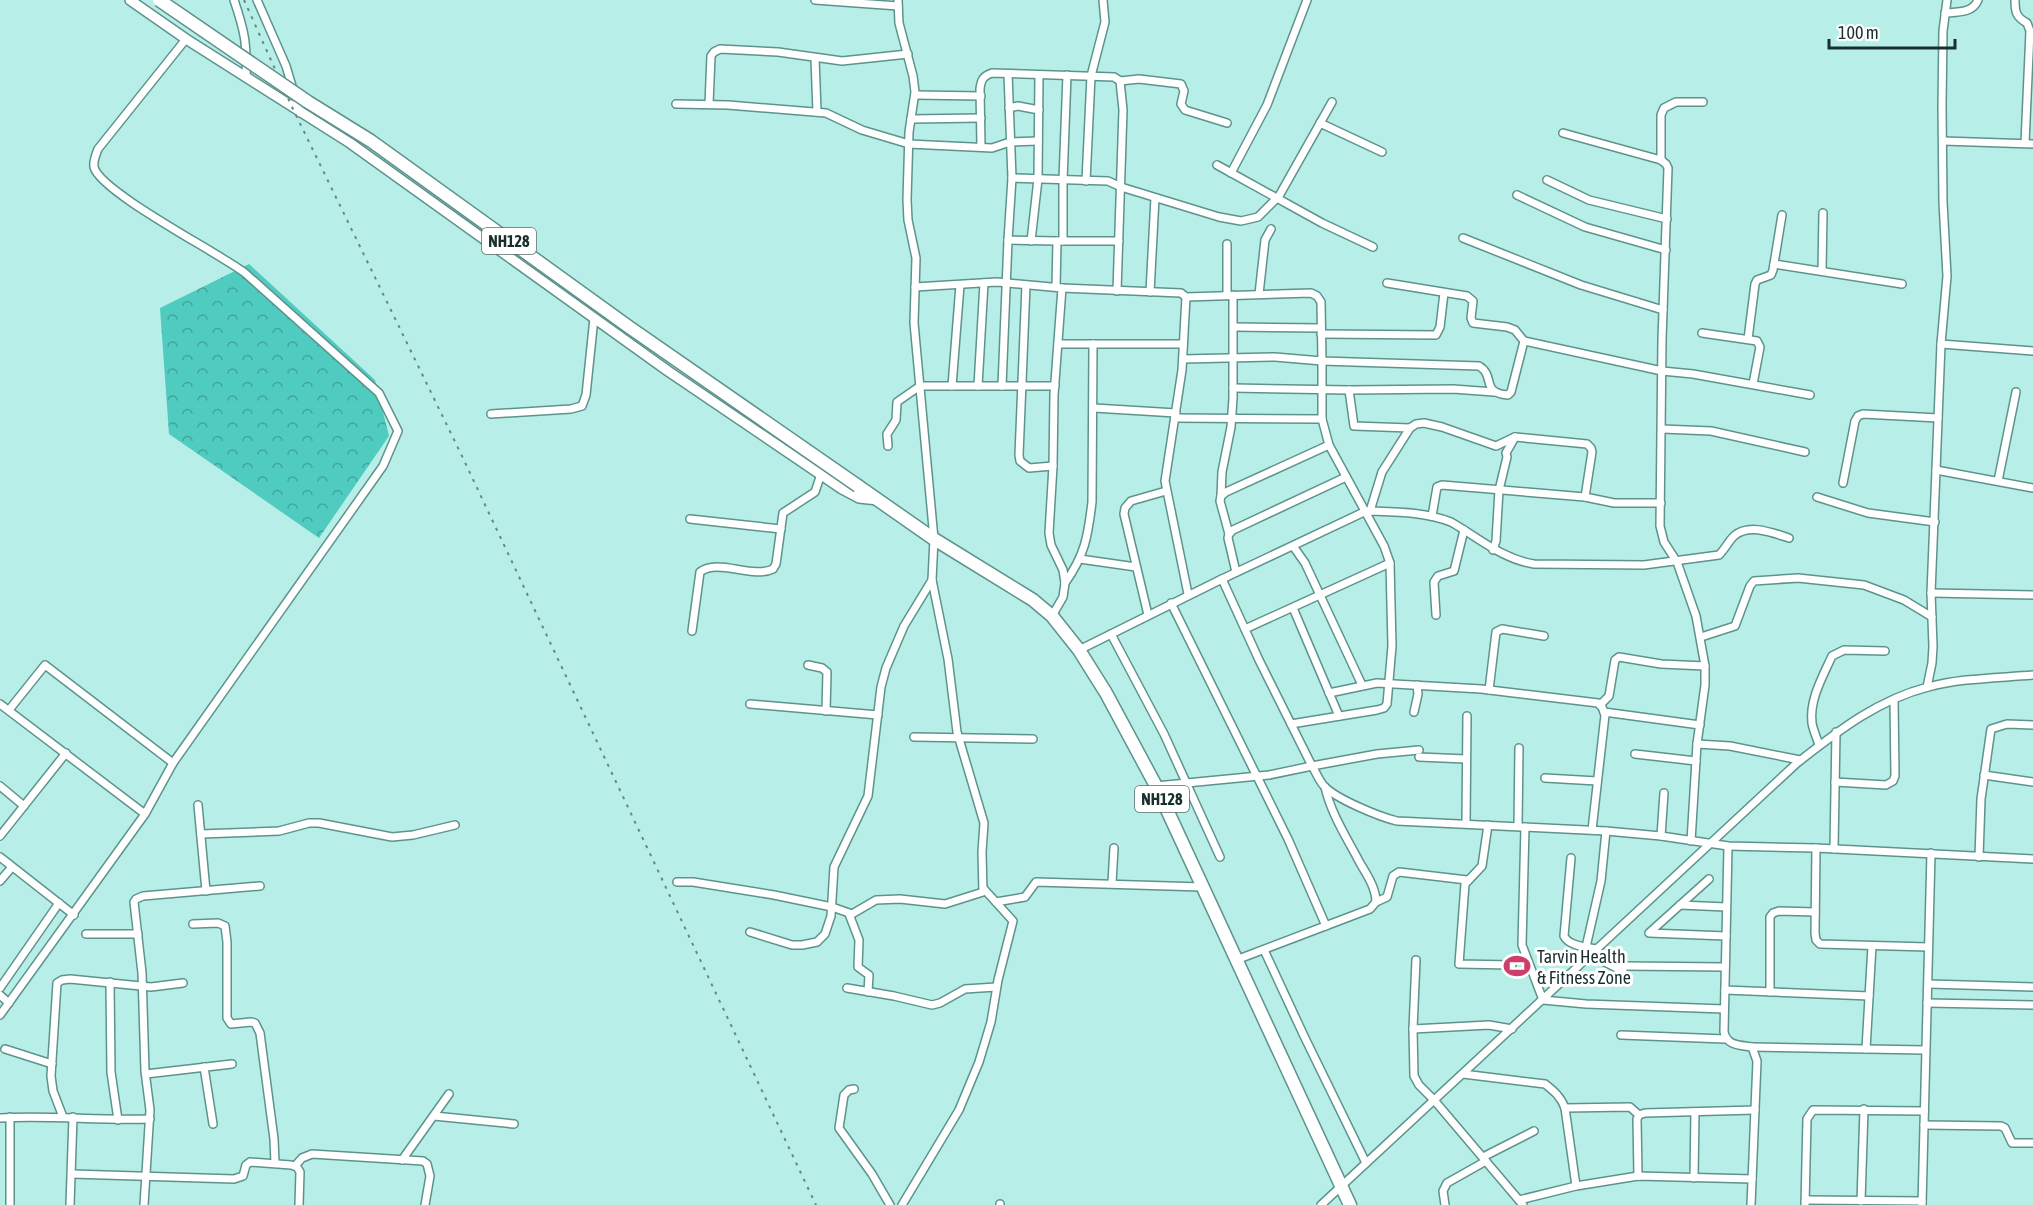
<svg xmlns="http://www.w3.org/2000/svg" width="2033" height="1205" viewBox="0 0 2033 1205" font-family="'Asap Condensed',sans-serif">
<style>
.forest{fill:url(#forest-crowns)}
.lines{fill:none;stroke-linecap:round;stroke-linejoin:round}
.street-casing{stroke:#5d938c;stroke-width:10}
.secondary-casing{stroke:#5d938c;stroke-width:12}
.highway-casing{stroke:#5d938c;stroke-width:15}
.street{stroke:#fff;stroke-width:7}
.secondary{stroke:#fff;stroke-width:9}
.highway{stroke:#fff;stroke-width:12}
.rail{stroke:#638985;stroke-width:2;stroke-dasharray:3 6;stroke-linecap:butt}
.highway-bridge-casing{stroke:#5d938c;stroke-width:15;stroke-linecap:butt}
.highway-bridge{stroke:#fff;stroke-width:12}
.labels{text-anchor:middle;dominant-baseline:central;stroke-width:6;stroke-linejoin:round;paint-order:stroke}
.shield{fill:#fff;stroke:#5e6d6c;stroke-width:1.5}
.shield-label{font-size:16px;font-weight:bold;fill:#192f2d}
.poi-label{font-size:18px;fill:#192f2d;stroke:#fff;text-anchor:start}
</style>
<defs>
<pattern id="forest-crowns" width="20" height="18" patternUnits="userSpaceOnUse" patternTransform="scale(1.5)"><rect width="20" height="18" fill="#4fcbc0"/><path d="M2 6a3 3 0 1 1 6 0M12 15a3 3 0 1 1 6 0" fill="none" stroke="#41a59c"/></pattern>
</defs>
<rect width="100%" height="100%" fill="#b7efe8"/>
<!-- forest -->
<path class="forest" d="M249,264l126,116 14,56 -70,102 -150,-104 -9,-126z"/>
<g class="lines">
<!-- street casing -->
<g class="street-casing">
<g id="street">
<path d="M234,0c11,32 13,44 12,78"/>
<path d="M257,0l29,66 14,47"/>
<path d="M815,0l83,6"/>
<path d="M2015,0c0,12 1,17 12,23l3,8 -5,112"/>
<path d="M1945,13c13,-1 28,0 33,-13"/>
<path d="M815,58l2,54"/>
<path d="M1008,74l4,104 -4,62 49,1"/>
<path d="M1120,81l19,-2 42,5 3,7 -3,13 4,6 42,13"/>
<path d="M915,95l66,1"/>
<path d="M676,104l52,1 98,8 36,17 47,14 83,4 18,-6 28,-1"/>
<path d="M709,104l2,-48 3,-4 6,-3 58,3 64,9 66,-7"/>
<path d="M1009,108l9,-2 21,4"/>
<path d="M911,119l70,-1"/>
<path d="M1320,123l62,29"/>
<path d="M1563,133l98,27 5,4 2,4 -6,172 -2,186 4,16 13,20 19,54 9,50v19l-8,59 -6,97"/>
<path d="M1943,141l90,3"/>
<path d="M981,147l-1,-58c1,-9 3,-13 12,-16l122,4 6,4 3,29 -6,181"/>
<path d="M1661,160v-45l3,-7 12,-6h27"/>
<path d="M1217,165l105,58 51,24"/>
<path d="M1231,173l36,-68 40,-105"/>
<path d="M1012,178l96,3 13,6 98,30 22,4 17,-4 21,-21 53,-94"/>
<path d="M1547,180l42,20 78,19"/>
<path d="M1086,181l5,-105 14,-54 -2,-22"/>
<path d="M1517,195l68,32 81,23"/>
<path d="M1463,238l118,47 82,25"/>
<path d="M1031,241l7,-62 1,-104"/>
<path d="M1063,241v-61l4,-105"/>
<path d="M1227,244v51"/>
<path d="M1774,264l128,20"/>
<path d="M1822,271l1,-58"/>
<path d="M1387,283l80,13 6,5 -2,17 2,5 34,4 8,3 9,11 138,30 31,3 117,21"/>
<path d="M1026,285l-7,170 1,6 9,7 24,-2"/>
<path d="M915,287l82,-5 65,6 -8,107 -1,71 -4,67 2,12 12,25 2,13 -2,14 -11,19"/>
<path d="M1056,287l1,-46h62"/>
<path d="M1062,288l119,5 5,4 -4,73 -17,111 23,113"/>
<path d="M1150,292l5,-94"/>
<path d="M1259,294l6,-54 6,-11"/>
<path d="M1186,297l125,-4 6,3 4,6 1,59 157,5c17,10 1,27 29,29l3,-3 13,-51"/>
<path d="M1234,327l87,1"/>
<path d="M1702,333l55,8 3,6 -7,37"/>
<path d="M1321,334l115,1 4,-8 4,-34"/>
<path d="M1748,339l7,-55 2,-4 14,-5 2,-5 9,-55"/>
<path d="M1058,344h125"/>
<path d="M1941,344l92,7"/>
<path d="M1183,359l92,-2 47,4v58l7,26 55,101 6,17 2,83 -5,58 -3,4 -7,2 -86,14"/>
<path d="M952,386l8,-101"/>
<path d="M978,386l6,-103"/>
<path d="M1002,386l6,-146"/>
<path d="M1233,388l116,2 104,-1 41,3"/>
<path d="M1349,390l5,36 56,2"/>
<path d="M1094,408l82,5"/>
<path d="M491,414l80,-5 11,-3 4,-11 8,-77"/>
<path d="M1175,418l147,1"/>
<path d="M1662,429l49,2 94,21"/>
<path d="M888,446l-1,-12 9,-14 1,-18 23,-16h135"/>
<path d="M1936,470l97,18"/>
<path d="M1998,481l18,-89"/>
<path d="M1843,483l12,-62 3,-5 5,-2 75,4"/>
<path d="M1221,496l1,-24 9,-45 2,-29v-103"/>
<path d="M1817,497l51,16 67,9"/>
<path d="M1370,511l12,-39 28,-44 6,-4 8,-1 18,4 54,19 19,-9 72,7 4,4 1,4 -7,45"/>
<path d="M1432,516l5,-29 5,-2 143,12 29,6h47"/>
<path d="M690,519l91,10"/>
<path d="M1229,534l-9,-33 1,-5 5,-4 103,-47"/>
<path d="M1293,546l12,17 57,122"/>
<path d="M1493,550l3,-9 3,-51 8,-33 -1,-4 9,-16"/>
<path d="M1080,559l56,8"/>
<path d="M1236,572l-8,-34 1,-4 4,-4 113,-53"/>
<path d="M1222,579l142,-67 6,-1c28,1 55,1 81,11 28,16 51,37 83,42l110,1 75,-10c6,-6 9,-13 15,-19 15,-13 39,-3 55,2"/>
<path d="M1065,583c20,-28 23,-47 27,-81l1,-158"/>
<path d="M1931,593l102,2"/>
<path d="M1171,603l117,236 38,87"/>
<path d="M1293,608l46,108"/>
<path d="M1148,615l-24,-101 1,-6 6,-7 35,-10"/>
<path d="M1436,615l-2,-33 4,-6 16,-5 10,-41"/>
<path d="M1245,629l145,-66"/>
<path d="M692,631l8,-59c18,-14 52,7 73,-3l3,-5 7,-51 32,-21 6,-18"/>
<path d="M1111,634l53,100 56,123"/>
<path d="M1701,637l34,-11 15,-40 4,-5 44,-3 66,7 40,15 28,17"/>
<path d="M1079,650l143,-71 37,81 53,106 65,-12 42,-4"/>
<path d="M808,665l14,3 5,4 -1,39"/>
<path d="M1927,687l5,-24 1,-17 -2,-53 5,-123 5,-126 6,-68 -4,-74 -1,-96 1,-75 4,-31"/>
<path d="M1489,690l7,-58 6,-3 42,7"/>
<path d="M1329,693l48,-10 104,6 117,14 4,4 3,8 -13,115"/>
<path d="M0,704l145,110"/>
<path d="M750,704l128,11"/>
<path d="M1600,705l9,-9 6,-36 4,-3 42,7 44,2"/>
<path d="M9,710l36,-45 128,98"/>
<path d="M1414,712l4,-18 -1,-9"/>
<path d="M1604,712l96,13"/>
<path d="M914,737l119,2"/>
<path d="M1697,744l33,2 70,14"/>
<path d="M1819,745c-2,-7 -6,-15 -7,-22 -3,-23 11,-47 20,-67l12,-6 41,1"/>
<path d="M1635,754l61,7"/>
<path d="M1419,757l47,2"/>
<path d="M1984,775l49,7"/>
<path d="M1545,778l52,3"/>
<path d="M1835,782l51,3 7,-4 2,-5 -1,-76"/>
<path d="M0,786l24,20"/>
<path d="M1156,786l113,-11 43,-9c4,6 7,15 12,20 12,13 56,31 73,35l209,10 55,5 67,10 88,2 217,11"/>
<path d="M198,805l8,86"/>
<path d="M1466,823l1,-107"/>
<path d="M1488,825l-6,41 -17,18 -6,80 53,1"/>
<path d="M1518,826l1,-78"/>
<path d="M1525,827l-3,118 21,55 43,4 138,5"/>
<path d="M201,834l78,-3 30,-8h10l73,14 21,-2 42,-10"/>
<path d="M0,836l66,-83"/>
<path d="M1661,836l3,-43"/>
<path d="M1728,846l-4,186c3,14 16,13 28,15l5,14 -6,144"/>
<path d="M1816,848l-1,85 1,7 4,4 108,3"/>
<path d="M1834,849l2,-117"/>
<path d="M0,857l74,58"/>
<path d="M1979,857l2,-58 10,-70 16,-5 26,1"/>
<path d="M1571,858l-7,78c5,10 22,11 33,13l2,10 24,12"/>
<path d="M1709,879l-60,54 77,3"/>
<path d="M0,881l12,-14"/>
<path d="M677,882h16l81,13 58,12 20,7 24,-14 24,-1 45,5 38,-12 -1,-40 2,-29 -27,-91 -9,-73 -16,-79 2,-41 -20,-216 2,-65 -8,-38 -1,-20 2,-68 6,-40 -2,-16 -14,-53 -1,-23"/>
<path d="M1112,883l2,-35"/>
<path d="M996,902l29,-5 11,-15 166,5"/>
<path d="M1376,902l11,-5 6,-21 6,-4 68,8"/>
<path d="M1680,905l46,2"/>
<path d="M849,914l10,26 -1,27 11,8 -1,17"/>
<path d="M193,924l25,-1 7,3 2,16v76l4,6 20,-2 4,1 5,10 14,106 1,24"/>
<path d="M750,932l42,13h10l15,-3 8,-8 6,-18 3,-49 34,-71 13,-109 5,-19 18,-42 28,-46"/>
<path d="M86,934h52"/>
<path d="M1586,947l15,-66 5,-50"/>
<path d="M1264,950l40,86 62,127"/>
<path d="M1236,960l134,-51 6,-7c0,-14 -9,-27 -16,-39 -13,-25 -29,-49 -35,-76"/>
<path d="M1416,960l-3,69 1,47 5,9 15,15 89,105"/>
<path d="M1623,966l102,1"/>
<path d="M110,982l1,90 7,48"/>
<path d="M1929,984l104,3"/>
<path d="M0,988l59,-85"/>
<path d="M847,988l47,8 38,9 8,-2 25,-14 31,-2"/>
<path d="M1725,990l144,6"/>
<path d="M1770,992v-75l3,-4 6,-2 36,1"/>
<path d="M0,995l9,8"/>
<path d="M1927,1003l106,2"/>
<path d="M0,1015l145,-201 28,-51 210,-297 15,-35 -19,-38 -134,-120c-26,-20 -145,-81 -151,-106 -1,-6 2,-13 4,-18l88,-110"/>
<path d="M1413,1029l76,-4 23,4"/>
<path d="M1621,1035l104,4"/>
<path d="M1752,1047l173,3"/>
<path d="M5,1049l47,15"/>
<path d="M1866,1049l6,-103"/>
<path d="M204,1067l9,57"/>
<path d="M146,1074l86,-10"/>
<path d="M1463,1074l82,10c9,7 16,13 20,24l11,78"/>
<path d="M854,1089l-5,1 -5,5 -5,33 33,46 18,31"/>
<path d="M1565,1108l65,-1 9,8"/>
<path d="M434,1116l80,8"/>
<path d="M10,1117v88"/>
<path d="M63,1117l-10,-26 -2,-15 6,-93 5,-3 8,-1 81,8 32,-4"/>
<path d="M0,1118c50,-3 100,3 150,1"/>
<path d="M1924,1125l77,1 4,2 7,15h21"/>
<path d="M1483,1157l51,-26"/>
<path d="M402,1160l47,-66"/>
<path d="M295,1166l7,-8 10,-4 111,7 4,3 3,12 -5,29"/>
<path d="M72,1174l162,5 9,-3 3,-11 4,-3 41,3 6,2 3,5 -1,33"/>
<path d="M1638,1176l-1,-57 2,-4 6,-2 110,-3"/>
<path d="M1694,1178l1,-66"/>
<path d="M1519,1200l57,-14 62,-10 114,3"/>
<path d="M1806,1200l116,1"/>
<path d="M1861,1201l3,-92"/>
<path d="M1000,1204v1"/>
<path d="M70,1205l3,-88"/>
<path d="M144,1205l6,-95 -5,-39 -3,-98 -8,-71 2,-3 7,-3 117,-10"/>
<path d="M902,1205l57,-95 20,-48 12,-40 7,-42 15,-59 -29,-32"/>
<path d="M1321,1205l476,-442c40,-31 80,-63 131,-76 33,-9 70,-9 105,-12"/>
<path d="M1445,1205l-2,-14 4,-8 39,-22"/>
<path d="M1805,1205l2,-86 6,-9 111,1"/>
<path d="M1922,1205l9,-352"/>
</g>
</g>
<!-- secondary casing -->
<g class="secondary-casing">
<path id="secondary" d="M130,0l56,39 164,104 318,228 174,118 17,9 19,2"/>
</g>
<!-- highway casing -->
<g class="highway-casing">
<path id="highway" d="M858,486l76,53 99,61 19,16 27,34 27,43 50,93 194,419"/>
</g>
<!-- street -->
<use href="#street" class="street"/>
<!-- secondary -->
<use href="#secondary" class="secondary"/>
<!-- highway -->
<use href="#highway" class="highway"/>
<!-- rail -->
<path class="rail" d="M244,0l48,107 169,347 355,751"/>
<!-- highway-bridge casing -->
<g class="highway-bridge-casing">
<path id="highway-bridge" d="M159,0l149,102 63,39 258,186 229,159"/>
</g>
<!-- highway-bridge -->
<use href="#highway-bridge" class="highway-bridge"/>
</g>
<!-- icons -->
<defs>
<g id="stadium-bare" transform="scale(2.07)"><path d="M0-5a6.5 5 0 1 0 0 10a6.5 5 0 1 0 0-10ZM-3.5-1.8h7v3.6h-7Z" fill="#cd3f6a" stroke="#fff" stroke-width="2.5" paint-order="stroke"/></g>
</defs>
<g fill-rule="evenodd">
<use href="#stadium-bare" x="1517" y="966"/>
</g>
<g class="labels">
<!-- shield labels -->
<g class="shield">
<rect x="482" y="228" width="54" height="26" rx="4.5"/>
<rect x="1135" y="786" width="54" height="26" rx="4.5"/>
</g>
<g class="shield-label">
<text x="509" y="241">NH128</text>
<text x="1162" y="799">NH128</text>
</g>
<!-- poi labels -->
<g class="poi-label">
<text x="1537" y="956">Tarvin Health<tspan x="1537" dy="21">&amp; Fitness Zone</tspan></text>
</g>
</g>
<!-- scale -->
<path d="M1829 39v9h126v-9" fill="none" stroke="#192f2d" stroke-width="3"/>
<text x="1838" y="39" font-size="18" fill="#192f2d" stroke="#ffffff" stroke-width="4.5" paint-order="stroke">100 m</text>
</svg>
